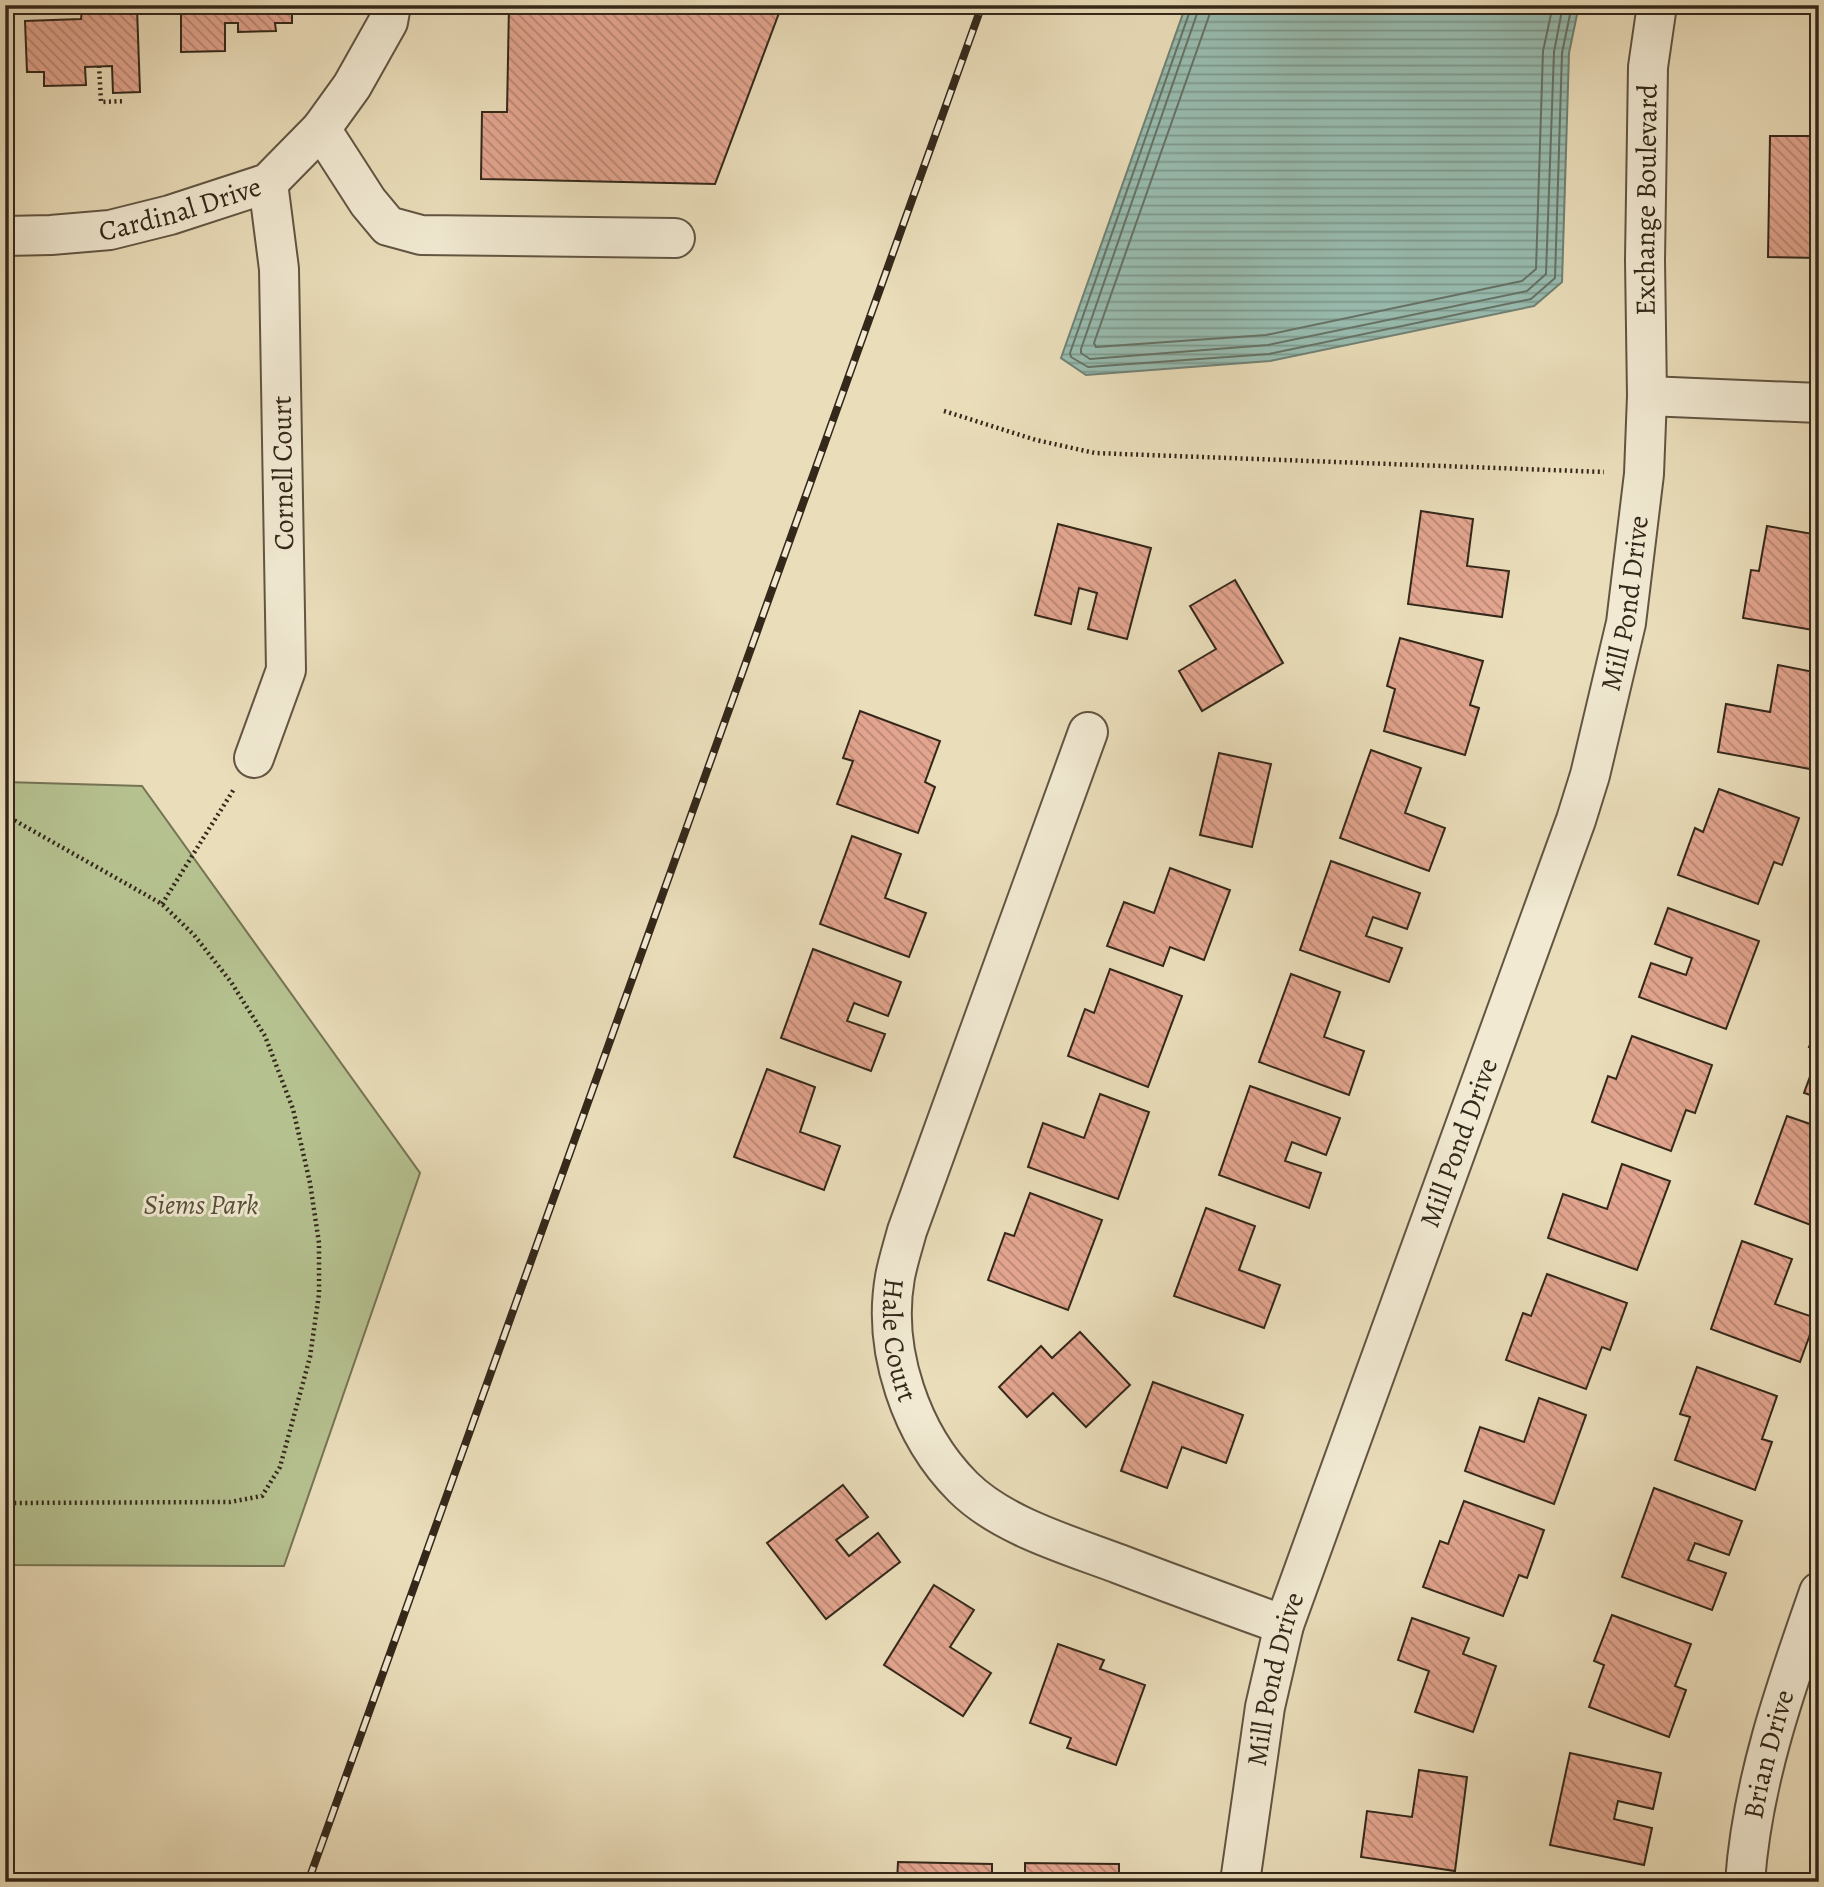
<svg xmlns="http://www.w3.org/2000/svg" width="1824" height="1887" viewBox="0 0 1824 1887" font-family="Alegreya,serif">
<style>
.park{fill:#b6c190;stroke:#757455;stroke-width:2}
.water{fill:url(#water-rules);stroke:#708174;stroke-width:2}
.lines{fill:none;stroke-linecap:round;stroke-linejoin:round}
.shore{stroke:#667265;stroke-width:2}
.building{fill:url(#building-back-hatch);stroke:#34281a;stroke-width:2}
.minor-casing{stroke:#625542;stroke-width:42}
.path{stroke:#34281a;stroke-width:4.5;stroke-dasharray:2 3.5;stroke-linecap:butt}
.minor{stroke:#f1e9d2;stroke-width:38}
.rail-casing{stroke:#34281a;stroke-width:8}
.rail{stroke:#f1e9d2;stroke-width:5;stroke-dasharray:16;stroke-linecap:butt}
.labels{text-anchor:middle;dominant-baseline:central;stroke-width:6;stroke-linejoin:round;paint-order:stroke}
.street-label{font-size:28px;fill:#34281a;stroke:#f1e9d2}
.park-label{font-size:28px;font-style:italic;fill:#544e38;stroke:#f1e9d2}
</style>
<defs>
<pattern id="water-rules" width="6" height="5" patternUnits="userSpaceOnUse" patternTransform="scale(1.75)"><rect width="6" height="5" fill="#98bcb0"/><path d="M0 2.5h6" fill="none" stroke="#7d998e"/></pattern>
<pattern id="building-back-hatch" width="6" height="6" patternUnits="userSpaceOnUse" patternTransform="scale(1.75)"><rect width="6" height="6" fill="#e3a58f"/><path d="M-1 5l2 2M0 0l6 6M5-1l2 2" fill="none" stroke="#b98674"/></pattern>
</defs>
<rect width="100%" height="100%" fill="#eaddba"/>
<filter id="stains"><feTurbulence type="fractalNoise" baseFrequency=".00286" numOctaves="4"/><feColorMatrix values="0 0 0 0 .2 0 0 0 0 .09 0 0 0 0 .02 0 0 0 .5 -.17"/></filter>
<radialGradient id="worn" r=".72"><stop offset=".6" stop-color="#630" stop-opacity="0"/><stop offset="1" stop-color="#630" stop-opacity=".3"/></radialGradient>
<!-- park -->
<path class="park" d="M5,782l137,4 278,387 -136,393 -279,-1z"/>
<!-- water -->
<path class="water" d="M1186,5h393l-10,48 -7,229 -28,24 -264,55 -184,14 -25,-17z"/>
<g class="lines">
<!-- shore -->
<g class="shore">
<path d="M1192,5l-122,348 1,4 17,10 181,-13 262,-55 24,-21 7,-225 10,-48"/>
<path d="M1200,5l-119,344v4l9,6 178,-14 259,-54 19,-17 8,-222 9,-47"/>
<path d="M1211,5l-2,11 -115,327 2,4 170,-12 256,-54 14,-12 7,-218 10,-46"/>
</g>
</g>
<!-- building -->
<g class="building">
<path d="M181,5h111v18h-17l1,8 -38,1v-9h-13v28l-44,1z"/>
<path d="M509,5h273l-67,179 -234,-5 1,-67h25z"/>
<path d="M137,8l3,84 -27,1 -1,-27 -27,1 1,18 -42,1v-14h-17l-2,-51 56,-2 1,-9z"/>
<path d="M1770,136h49v122l-51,-1z"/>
<path d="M1421,511l52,8 -6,47 42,5 -7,46 -94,-13z"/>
<path d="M1058,524l93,24 -24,91 -39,-10 9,-36 -18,-5 -8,36 -36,-9z"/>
<path d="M1767,526l52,9v96l-76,-13 8,-48 8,1z"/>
<path d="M1235,580l48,83 -81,48 -23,-40 37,-22 -26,-43z"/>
<path d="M1400,638l83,23 -13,44 9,3 -14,47 -81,-24 11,-42 -8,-3z"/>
<path d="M1778,665l41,8v48l-9,48 -92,-17 8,-48 44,8z"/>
<path d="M860,711l80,30 -15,41 10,5 -17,46 -81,-29 16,-43 -10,-3z"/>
<path d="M1371,750l50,18 -16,45 40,15 -16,43 -89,-33z"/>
<path d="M1219,753l52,11 -19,83 -52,-12z"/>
<path d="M1719,789l80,29 -17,47 -8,-3 -16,42 -80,-29 17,-47 8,4z"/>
<path d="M852,836l49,18 -16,44 41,15 -17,44 -89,-33z"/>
<path d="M1331,861l89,32 -13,36 -34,-12 -7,19 36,12 -13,34 -89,-32z"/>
<path d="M1170,868l60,22 -26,70 -34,-13 -7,19 -56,-20 17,-44 30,11z"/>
<path d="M1668,908l91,33 -33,88 -87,-32 12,-34 35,12 6,-17 -37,-14z"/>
<path d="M813,949l88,33 -13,34 -34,-13 -7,18 38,13 -14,37 -90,-33z"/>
<path d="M1110,969l72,27 -34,91 -80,-31 17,-47 9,4z"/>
<path d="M1291,974l49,18 -16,45 40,14 -15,44 -90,-33z"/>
<path d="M1819,1022v28l-10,-3z"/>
<path d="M1632,1036l80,29 -17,48 -9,-3 -15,41 -79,-29 16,-46 8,3z"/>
<path d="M1819,1052v46l-15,-5z"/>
<path d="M767,1069l48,18 -15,45 40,14 -16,44 -90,-33z"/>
<path d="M1250,1086l90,32 -14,37 -34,-13 -7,19 36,12 -12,35 -90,-33z"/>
<path d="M1100,1094l49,18 -31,87 -90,-32 15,-44 41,15z"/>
<path d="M1787,1116l32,11v101l-64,-24z"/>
<path d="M1622,1164l48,17 -33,89 -89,-32 15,-44 44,15z"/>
<path d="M1030,1193l72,27 -34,90 -80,-30 17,-47 9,3z"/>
<path d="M1206,1208l49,18 -16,44 41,15 -16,43 -90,-32z"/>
<path d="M1742,1241l50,18 -17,45 41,14 -16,44 -89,-33z"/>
<path d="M1547,1274l80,29 -17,47 -8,-3 -16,42 -80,-29 17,-47 8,3z"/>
<path d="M1080,1332l50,53 -44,42 -33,-34 -26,24 -28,-30 42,-41 11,12z"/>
<path d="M1697,1367l80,29 -15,43 10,3 -17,48 -80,-30 15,-43 -10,-3z"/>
<path d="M1153,1382l90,33 -17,48 -44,-16 -15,41 -46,-17z"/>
<path d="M1539,1398l47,17 -32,89 -89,-33 15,-44 44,15z"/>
<path d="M843,1485l25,32 -32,23 13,16 29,-23 22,29 -74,57 -59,-76z"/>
<path d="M1654,1488l88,33 -13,34 -34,-12 -7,17 38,13 -14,37 -90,-33z"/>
<path d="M1464,1501l80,29 -17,48 -8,-3 -16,41 -80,-29 17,-46 8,3z"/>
<path d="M934,1585l40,25 -24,37 41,26 -28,43 -79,-51z"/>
<path d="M1612,1615l79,29 -16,42 11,4 -17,47 -80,-30 15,-42 -10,-4z"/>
<path d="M1412,1618l57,20 -6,16 33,12 -23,66 -58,-20 14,-41 -31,-11z"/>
<path d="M1058,1644l46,16 -4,9 45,16 -29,80 -49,-17 4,-10 -41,-15z"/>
<path d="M1570,1753l91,20 -8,36 -35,-8 -4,18 38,9 -8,37 -94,-20z"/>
<path d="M1419,1770l48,7 -12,94 -94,-14 6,-46 45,6z"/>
<path d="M898,1862l94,2v18h-95z"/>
<path d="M1025,1863l94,1v18h-94z"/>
</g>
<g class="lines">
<!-- minor casing -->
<g class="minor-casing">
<g id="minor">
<path d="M321,129l47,73 20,24 33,9 254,3"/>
<path id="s1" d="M5,236l46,-1 59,-5 60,-15 98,-32 53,-54 31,-43 36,-64 3,-17"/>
<path d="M1647,396l172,7"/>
<path id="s2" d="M1088,732l-181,499c-4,15 -9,30 -12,46 -13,73 16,158 68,210 39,39 106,58 156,77 55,21 110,41 165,61"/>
<path d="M254,758l32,-88 -7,-401 -11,-86"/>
<path id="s3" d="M1240,1882l25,-175 19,-82 292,-805 14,-45 36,-152 18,-149 3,-78 -2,-136 3,-193 9,-62"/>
<path id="s4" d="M1745,1882c7,-100 41,-196 74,-290"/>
</g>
</g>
<!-- path -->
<g class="path">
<path d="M99,66l2,36 24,-1"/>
<path d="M944,411l92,29 59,13 509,19"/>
<path d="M5,815l157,89 32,31 37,47 34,54 28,73 17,74 9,60v51l-9,63 -30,110 -18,29 -32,6 -225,1"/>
<path d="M162,904l72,-115"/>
</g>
<!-- minor -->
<use href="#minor" class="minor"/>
<!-- rail casing -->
<g class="rail-casing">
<path id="rail" d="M308,1882l674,-1877"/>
</g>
<!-- rail -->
<use href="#rail" class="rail"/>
</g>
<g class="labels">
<!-- street labels -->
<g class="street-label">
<text stroke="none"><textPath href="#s3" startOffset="1745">Exchange Boulevard</textPath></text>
<text stroke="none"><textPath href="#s1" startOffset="178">Cardinal Drive</textPath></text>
<text transform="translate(283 473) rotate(-91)">Cornell Court</text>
<text stroke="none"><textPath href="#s3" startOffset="1340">Mill Pond Drive</textPath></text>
<text stroke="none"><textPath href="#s3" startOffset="774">Mill Pond Drive</textPath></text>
<text stroke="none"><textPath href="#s2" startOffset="642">Hale Court</textPath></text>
<text stroke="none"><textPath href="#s3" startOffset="206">Mill Pond Drive</textPath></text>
<text stroke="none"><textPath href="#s4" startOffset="130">Brian Drive</textPath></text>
</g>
<!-- park labels -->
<g class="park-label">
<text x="201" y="1205">Siems Park</text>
</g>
</g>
<!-- margin -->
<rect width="1824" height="1887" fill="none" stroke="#eaddba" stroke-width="28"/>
<rect x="7" y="7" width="1810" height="1873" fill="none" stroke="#34281a" stroke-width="3.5"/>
<rect x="14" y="14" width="1796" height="1859" fill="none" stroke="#34281a" stroke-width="2"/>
<rect width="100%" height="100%" filter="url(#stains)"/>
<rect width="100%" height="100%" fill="url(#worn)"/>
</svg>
